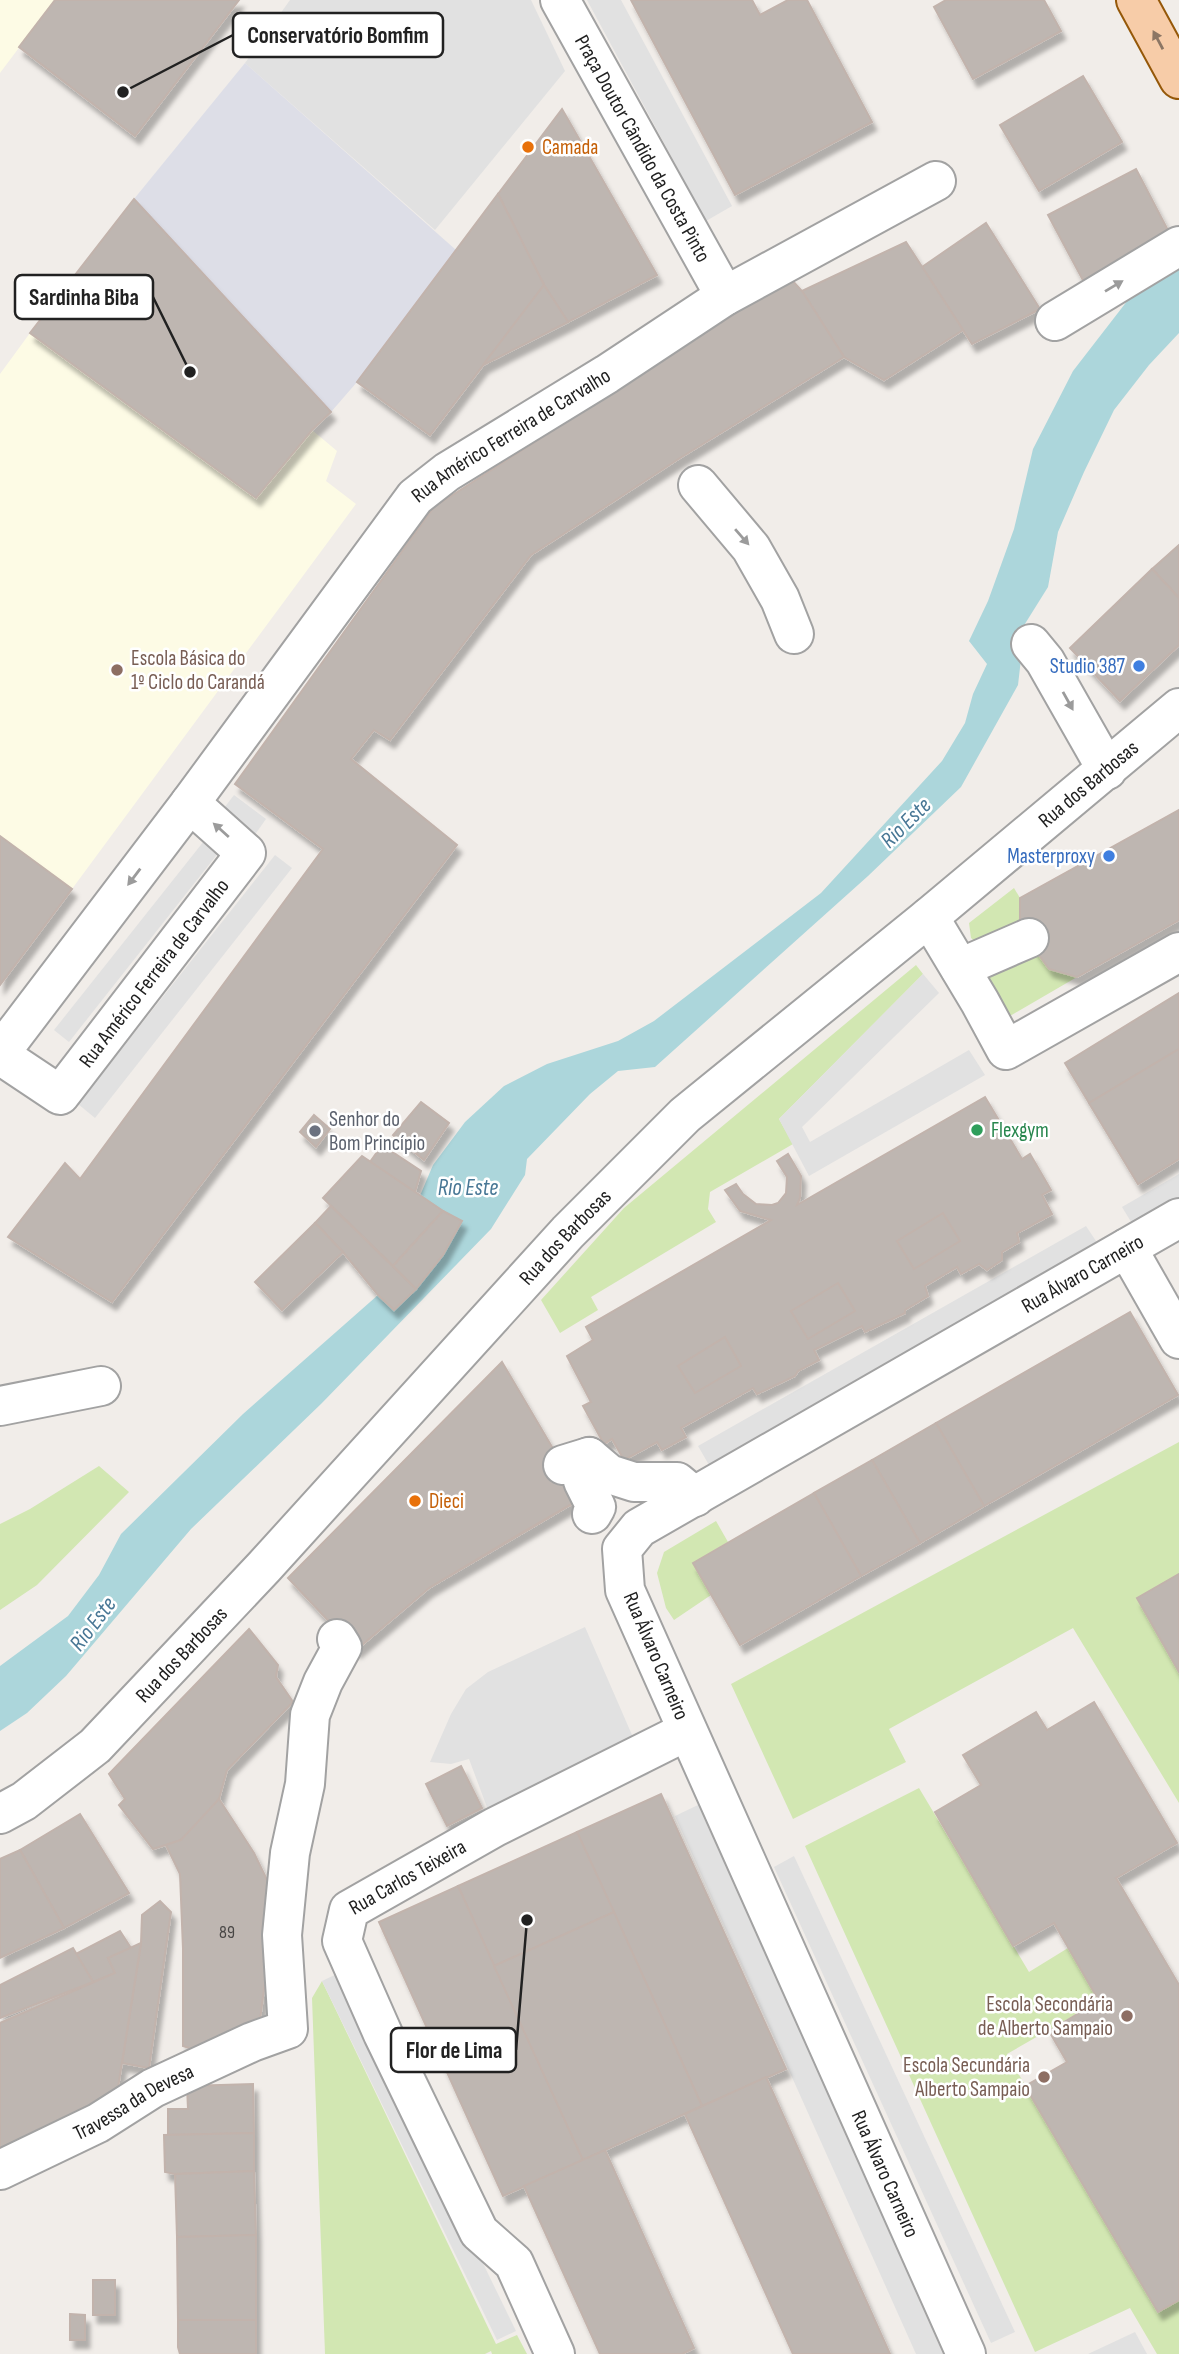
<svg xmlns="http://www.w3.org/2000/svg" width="1179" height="2354" viewBox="0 0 1179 2354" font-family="'Sofia Sans Condensed',sans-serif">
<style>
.education{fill:#fdfbe5}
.grass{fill:#d2e7b2}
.parking{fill:#e1e1e1}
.plaza{fill:#dddee7}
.water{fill:#acd6db}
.building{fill:#beb6b1;stroke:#c2b3ac;stroke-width:2;filter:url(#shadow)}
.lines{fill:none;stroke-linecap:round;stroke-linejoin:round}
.minor-casing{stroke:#a2a2a2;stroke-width:42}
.major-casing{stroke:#955809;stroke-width:42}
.minor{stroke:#fff;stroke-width:38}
.major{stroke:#f7cca8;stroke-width:38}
.oneway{fill:#8c7664}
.oneway2{fill:#9b9b9b}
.food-dot{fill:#e8710a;stroke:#fff;stroke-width:2.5}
.shop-dot{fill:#3f7fe0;stroke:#fff;stroke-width:2.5}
.education-dot{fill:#8d6e63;stroke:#fff;stroke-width:2.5}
.leisure-dot{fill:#2e9e5b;stroke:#fff;stroke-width:2.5}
.worship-dot{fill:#6b7280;stroke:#fff;stroke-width:2.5}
.labels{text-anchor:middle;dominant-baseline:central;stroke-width:5;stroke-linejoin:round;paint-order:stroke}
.number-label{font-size:18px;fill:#484645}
.food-label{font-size:21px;fill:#c56008;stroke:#fff;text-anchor:start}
.street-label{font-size:21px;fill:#212121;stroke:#fff}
.education-label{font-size:21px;fill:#785e54;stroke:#fff;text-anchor:end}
.shop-label{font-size:21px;fill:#366cbe;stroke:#fff;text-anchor:end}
.worship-label{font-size:21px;fill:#5b616d;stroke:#fff;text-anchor:start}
.leisure-label{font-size:21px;fill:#27864d;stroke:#fff;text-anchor:start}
.water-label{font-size:23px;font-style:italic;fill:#487795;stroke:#fff}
.leader{fill:none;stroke:#212121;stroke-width:2.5}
.callout-dot{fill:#212121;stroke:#fff;stroke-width:2.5}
.callout{fill:#fff;stroke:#212121;stroke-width:2.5}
.callout-label{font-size:23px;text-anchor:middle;font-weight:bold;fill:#212121}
</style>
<defs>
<filter id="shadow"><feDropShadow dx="4.5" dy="8" stdDeviation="2" flood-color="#0004"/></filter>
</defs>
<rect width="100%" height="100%" fill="#f1ede9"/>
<!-- education -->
<g class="education">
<path d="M0,0h55l-55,73z"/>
<path d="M30,333l282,97 25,21 -11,30 30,23 -284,385 -72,-53v-462z"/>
</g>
<!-- grass -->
<g class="grass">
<path d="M1014,888l6,10v22l3,8 -40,20 -12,-10 -2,-15z"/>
<path d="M1033,947l16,22 28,8 -67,39 -26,-38z"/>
<path d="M916,965l7,9 -144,145 14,25 -83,48 -2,17 8,13 -125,75 7,13 -38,23 -19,-33 83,-92z"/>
<path d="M1179,1442v132l-42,24 42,74v131l-106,-175 -184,101 17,33 -113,57 -62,-135z"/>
<path d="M99,1466l30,26 -92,93 -37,25v-86l30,-15z"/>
<path d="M716,1521l12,21 -35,21 18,32 -37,25 -8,-12 -9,-35 7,-21z"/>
<path d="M919,1788l110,184 39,-24 31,53 -92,53 151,258 21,-12v54h-22l-27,-46 -95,44 -230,-506z"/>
<path d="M322,1981l174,363 21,-9 10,19h-35l-1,-3 -6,3h-160l-13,-356z"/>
</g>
<!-- parking -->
<g class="parking">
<path d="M290,0h241l34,71 -130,159 -190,-167z"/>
<path d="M587,0h34l111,206 -26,15z"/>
<path d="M234,795l32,24 -12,17 -33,-24z"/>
<path d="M204,841l15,11 -150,190 -15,-12z"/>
<path d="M275,855l17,13 -197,250 -17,-14z"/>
<path d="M923,974l16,19 -137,134 8,15 159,-92 16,25 -176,101 -30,-57z"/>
<path d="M1179,1174v25l-46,26 -11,-18z"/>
<path d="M1086,1226l12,18 -389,221 -11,-19z"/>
<path d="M585,1627l64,147 -149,68 -31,-83 -18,5 -21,-2 21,-48 15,-25 22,-17z"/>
<path d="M698,1805l245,549h-27l-241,-538z"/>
<path d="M794,1856l221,476 -24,11 -217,-476z"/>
<path d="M341,1972l175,359 -19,9 -175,-359z"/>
<path d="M1135,2332l12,22h-59z"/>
</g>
<!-- plaza -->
<path class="plaza" d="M245,63l211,187 -99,132 -26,30 -197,-213z"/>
<!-- water -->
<path class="water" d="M1179,257v76l-30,32 -35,45 -30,62 -26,60 -10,55 -25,40 -8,21 6,11 -3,26 -57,102 -93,89 -213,191 -37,4 -28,23 -63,65 -2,16 -34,54 -169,174 -131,126 -125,147 -39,37 -27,18v-65l68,-50 31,-41 22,-41 122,-120 135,-119 55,-130 32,-43 39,-36 43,-22 71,-23 36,-20 167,-128 121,-132 23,-38 8,-29 14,-30 -18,-23 19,-40 26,-72 19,-80 40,-78 58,-75z"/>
<!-- building -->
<g class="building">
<path d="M55,0h184l-104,136 -116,-89z"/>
<path d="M631,0h121l8,15 28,-15h19l65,122 -137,73z"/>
<path d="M946,0h98l17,31 -88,48 -39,-72z"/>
<path d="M1083,76l39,66 -83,49 -39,-66z"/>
<path d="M562,109l95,166 -89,47 -24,-37 -46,-91z"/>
<path d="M1136,169l36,69 -87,46 -37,-69z"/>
<path d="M498,194l46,91 -114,150 -73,-53z"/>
<path d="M134,199l197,213 -19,18 -56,68 -226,-165z"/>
<path d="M986,223l54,86 -68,35 -50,-77z"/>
<path d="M906,242l57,88 -79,50 -40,-23 -42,-66z"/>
<path d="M790,278l12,13 42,66 -164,101 -149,97 -141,185 -16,-10 -23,29 106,86 -345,457 -104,-65 57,-74 15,16 243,-330 -88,-65 199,-277z"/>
<path d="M544,285l24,37 -85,43z"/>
<path d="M1179,545v53l-27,-29z"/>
<path d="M1152,569l27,29v47l-59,56 -50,-53z"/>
<path d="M1179,810v110l-102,57 -28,-8 -16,-22 -13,-27v-22z"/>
<path d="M0,836l72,53 -72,96z"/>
<path d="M1179,993v56l-90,54 -24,-40z"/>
<path d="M1179,1049v110l-41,25 -49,-81z"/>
<path d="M985,1097l37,62 8,-5 21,36 -9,5 10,19 -35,19 2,9 -17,10v8l-15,10 -8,-6 -18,10 -4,-7 -32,19 3,10 -23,14v3l-40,19 -3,-6 -48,24 5,10 -21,11 -3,5 -38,18 -4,-6 -72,40 5,9 -24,13 -5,-8 -33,18 -12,-21 -8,5 -21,-38 8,-4 -24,-46 26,-16 -7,-13 185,-107 -31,-9 -15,-21 11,-6 7,10 13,10 16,1 6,-2 8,-10 1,-16 -10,-16 11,-7 13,22 -1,22 -3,7z"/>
<path d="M421,1102l28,21 -25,37 -31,-25z"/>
<path d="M314,1115l16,14 -14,18 -16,-15z"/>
<path d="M382,1145l39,26 -6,21 -45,-30z"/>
<path d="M362,1156l81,55 -50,55 -70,-68z"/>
<path d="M331,1206l85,83 -22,21 -16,-15 -35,-43 -28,-29z"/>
<path d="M443,1211l19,10 -19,34 -27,34 -23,-23z"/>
<path d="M943,1213l17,28 -46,28 -17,-28z"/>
<path d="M315,1223l28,29 -61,58 -27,-28z"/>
<path d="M838,1283l17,28 -47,28 -17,-28z"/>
<path d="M1130,1312l48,83 -194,111 -48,-83z"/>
<path d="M725,1337l16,29 -46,27 -17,-27z"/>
<path d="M502,1362l80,136 -153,90 -73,62 -68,-72z"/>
<path d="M936,1423l48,83 -64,37 -48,-83z"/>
<path d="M872,1460l48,83 -59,33 -47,-83z"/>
<path d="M814,1493l47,83 -121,69 -47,-82z"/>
<path d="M582,1498l-153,90 75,-45z"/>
<path d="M1179,1574v98l-42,-74z"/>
<path d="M249,1629l29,36 -2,12 17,25 -66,68 -8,29 -19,22 -19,19 -28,9 -34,-44 6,-6 -16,-25z"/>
<path d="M1094,1702l83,141 -61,35 63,107v315l-21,12 -133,-226 42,-24 -18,-31 50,-30 -45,-78 -41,23 -78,-134 46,-27 -18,-30 73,-43 11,18z"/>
<path d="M461,1766l21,42 -35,18 -21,-42z"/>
<path d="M661,1794l125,275 -84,37 -125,-274z"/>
<path d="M219,1799l35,54 15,31 5,28 -14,108 -68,29 -9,-3v-97l-3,-75 -14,-29 15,-5z"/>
<path d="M80,1814l49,79 -65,35 -44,-78z"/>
<path d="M577,1832l37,80 -120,54 -36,-80z"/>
<path d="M20,1850l44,78 -64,30v-99z"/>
<path d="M458,1886l125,274 -80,36 -124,-274z"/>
<path d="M160,1901l11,11 -22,156 -27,-5 19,-120 1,-28z"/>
<path d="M614,1912l88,194 -119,54 -89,-194z"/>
<path d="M120,1931l11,17 -23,10 7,15 -22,9 -17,-28z"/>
<path d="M141,1943l-25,157 -116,58v-135l115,-50 -7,-15z"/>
<path d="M73,1948l20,34 -93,36v-33z"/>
<path d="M766,2077l124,277h-97l-108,-240z"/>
<path d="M253,2084l1,49 -86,2v-26h20l-1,-23z"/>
<path d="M254,2133v38l-79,3 -10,-2 -1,-37z"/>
<path d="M605,2150l89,198 -12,6h-82l-76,-168z"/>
<path d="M254,2171l2,64 -79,2 -2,-63z"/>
<path d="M256,2235v85h-78l-1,-83z"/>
<rect x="93" y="2280" width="22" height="35"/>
<path d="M70,2314l15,1v25h-15z"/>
<path d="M178,2320h78v34h-76l-2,-7z"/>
</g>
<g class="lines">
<!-- minor casing -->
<g class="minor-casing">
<g id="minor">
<path id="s1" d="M560,0l165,296"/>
<path d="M1055,321l124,-75"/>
<path d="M698,485l53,63 29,51 14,35"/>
<path d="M1031,644l14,17 62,109"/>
<path d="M929,917l51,85 26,48 173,-98"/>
<path d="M960,968l69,-30"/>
<path id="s2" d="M0,1053l190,-250 225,-306 32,-25 160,-98 118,-78 211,-115"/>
<path id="s3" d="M0,1055l60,40 186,-242 -56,-50"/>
<path d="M1127,1248l52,91"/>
<path d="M0,1406l101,-20"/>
<path d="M589,1457l-6,24 13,26 -4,7"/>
<path d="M563,1465l26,-8 20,17 25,8h43l18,15"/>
<path id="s4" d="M0,1814l24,-13 71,-55 169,-179 304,-335 117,-117 244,-198 250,-209"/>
<path id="s5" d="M0,2170l98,-47 55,-35 99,-46 36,-13 -6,-94 8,-82 15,-69 5,-69 13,-33 19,-35 -5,-8"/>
<path id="s6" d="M555,2354l-41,-91 -35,-31 -96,-198 -41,-93 7,-31 146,-83 192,-96"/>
<path id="s7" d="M966,2354l-341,-764 -3,-41 17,-21 540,-310"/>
</g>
</g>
<!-- major casing -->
<g class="major-casing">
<path id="major" d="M1136,0l43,79"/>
</g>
<!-- minor -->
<use href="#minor" class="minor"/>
<!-- major -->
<use href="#major" class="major"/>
</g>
<!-- one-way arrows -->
<defs><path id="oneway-solid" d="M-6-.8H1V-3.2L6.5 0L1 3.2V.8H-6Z" transform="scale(1.75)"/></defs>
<use class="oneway" href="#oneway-solid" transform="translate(1158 40) rotate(-118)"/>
<g class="oneway2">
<use href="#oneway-solid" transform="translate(1114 286) rotate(-31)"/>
<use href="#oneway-solid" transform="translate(742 537) rotate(49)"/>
<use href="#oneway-solid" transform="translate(1068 701) rotate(61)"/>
<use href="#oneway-solid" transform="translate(221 830) rotate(-138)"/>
<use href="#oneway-solid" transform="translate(134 877) rotate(127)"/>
</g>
<!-- markers -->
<g class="food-dot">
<circle cx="528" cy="147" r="7"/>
<circle cx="415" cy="1501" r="7"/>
</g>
<g class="shop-dot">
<circle cx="1139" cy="666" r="7"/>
<circle cx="1109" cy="856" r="7"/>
</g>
<g class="education-dot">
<circle cx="117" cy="670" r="7"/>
<circle cx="1127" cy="2016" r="7"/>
<circle cx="1044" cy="2077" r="7"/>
</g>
<circle class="leisure-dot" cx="977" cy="1130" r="7"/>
<circle class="worship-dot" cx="315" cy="1131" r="7"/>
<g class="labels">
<!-- number labels -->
<g class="number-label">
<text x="227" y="1932">89</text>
</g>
<!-- food labels -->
<g class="food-label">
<text x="542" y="147">Camada</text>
<text x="429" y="1501">Dieci</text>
</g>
<!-- street labels -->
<g class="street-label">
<text stroke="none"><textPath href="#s1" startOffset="170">Praça Doutor Cândido da Costa Pinto</textPath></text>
<text stroke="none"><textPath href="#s2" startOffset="808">Rua Américo Ferreira de Carvalho</textPath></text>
<text stroke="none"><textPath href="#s4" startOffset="1503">Rua dos Barbosas</textPath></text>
<text stroke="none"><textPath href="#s3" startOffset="226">Rua Américo Ferreira de Carvalho</textPath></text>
<text stroke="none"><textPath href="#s4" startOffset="810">Rua dos Barbosas</textPath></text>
<text stroke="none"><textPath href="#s7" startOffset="1416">Rua Álvaro Carneiro</textPath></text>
<text stroke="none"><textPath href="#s4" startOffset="243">Rua dos Barbosas</textPath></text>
<text transform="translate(656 1656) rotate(67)">Rua Álvaro Carneiro</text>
<text stroke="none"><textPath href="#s6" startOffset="567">Rua Carlos Teixeira</textPath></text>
<text stroke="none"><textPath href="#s5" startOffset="150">Travessa da Devesa</textPath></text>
<text transform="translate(885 2174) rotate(66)">Rua Álvaro Carneiro</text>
</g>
<!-- education labels -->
<g class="education-label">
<text x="131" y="658" text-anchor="start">Escola Básica do<tspan x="131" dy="24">1º Ciclo do Carandá</tspan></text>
<text x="1113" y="2004">Escola Secondária<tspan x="1113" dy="24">de Alberto Sampaio</tspan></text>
<text x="1030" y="2065">Escola Secundária<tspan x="1030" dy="24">Alberto Sampaio</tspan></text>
</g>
<!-- shop labels -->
<g class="shop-label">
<text x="1125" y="666">Studio 387</text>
<text x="1095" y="856">Masterproxy</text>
</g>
<!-- worship labels -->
<g class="worship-label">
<text x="329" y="1119">Senhor do<tspan x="329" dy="24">Bom Princípio</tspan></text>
</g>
<!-- leisure labels -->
<g class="leisure-label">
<text x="991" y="1130">Flexgym</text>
</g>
<!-- water labels -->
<g class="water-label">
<text transform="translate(906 823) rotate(-45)">Rio Este</text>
<text x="468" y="1188">Rio Este</text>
<text transform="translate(93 1624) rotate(-53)">Rio Este</text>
</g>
</g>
<!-- callouts -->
<path class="leader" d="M123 92L233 35M190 372L153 297M527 1920L516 2050"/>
<g class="callout-dot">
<circle cx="123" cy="92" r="7"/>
<circle cx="190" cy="372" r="7"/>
<circle cx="527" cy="1920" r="7"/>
</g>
<g class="callout">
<rect x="233" y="13" width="210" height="44" rx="7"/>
<rect x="15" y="275" width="138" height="44" rx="7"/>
<rect x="391" y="2028" width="125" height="44" rx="7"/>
</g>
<g class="callout-label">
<text x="338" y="43">Conservatório Bomfim</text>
<text x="84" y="305">Sardinha Biba</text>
<text x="454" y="2058">Flor de Lima</text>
</g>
</svg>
